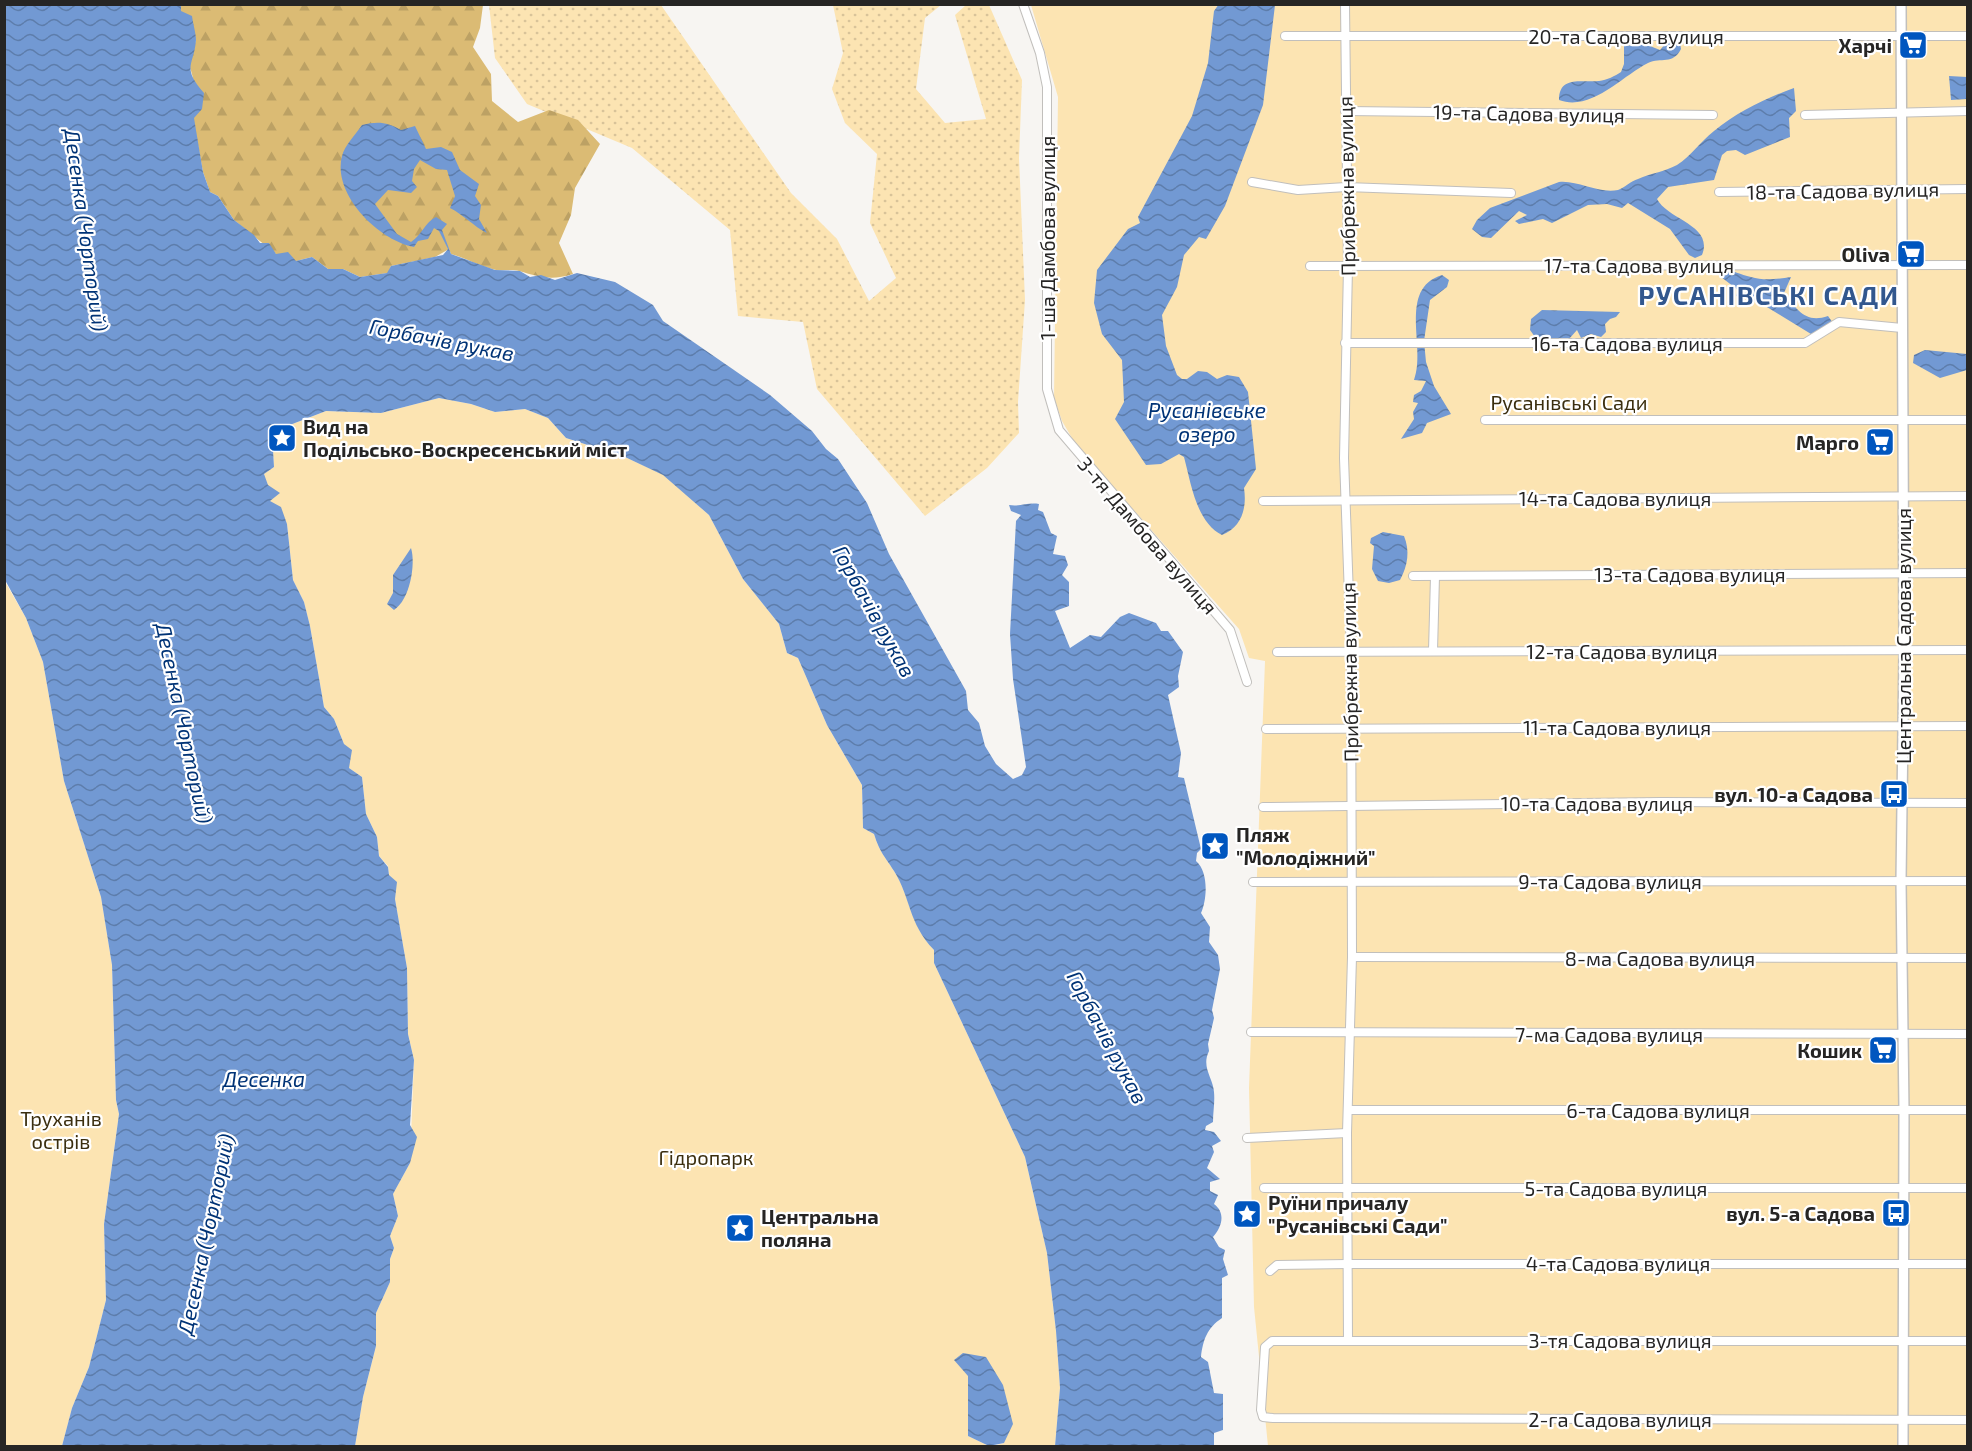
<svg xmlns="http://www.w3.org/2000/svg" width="1972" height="1451" viewBox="0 0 1972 1451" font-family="'Exo 2',sans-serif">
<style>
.grass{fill:url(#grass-dots)}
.forest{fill:url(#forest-firs)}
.green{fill:#fce4b2}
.water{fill:url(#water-waves)}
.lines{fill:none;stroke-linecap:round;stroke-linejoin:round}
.minor-casing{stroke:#c1bfbc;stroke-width:10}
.major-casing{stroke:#c1bfbc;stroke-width:12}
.minor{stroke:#fff;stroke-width:8}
.major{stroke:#fff;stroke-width:9}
.labels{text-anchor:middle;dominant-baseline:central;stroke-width:4.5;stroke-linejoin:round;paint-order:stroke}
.street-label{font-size:20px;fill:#262524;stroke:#fff}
.poi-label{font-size:20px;font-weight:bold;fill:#262524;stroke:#fff;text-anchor:end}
.park-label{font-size:20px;fill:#3b2e0e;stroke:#fff}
.water-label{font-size:21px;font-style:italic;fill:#003376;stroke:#fff}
.district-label{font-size:26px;font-weight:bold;letter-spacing:1.5px;fill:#32578e;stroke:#fff}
</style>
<defs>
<pattern id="grass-dots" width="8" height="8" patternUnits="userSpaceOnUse" patternTransform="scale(1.5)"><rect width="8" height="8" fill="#fce4b2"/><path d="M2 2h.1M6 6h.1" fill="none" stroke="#d8c399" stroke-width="1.8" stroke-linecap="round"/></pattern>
<pattern id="forest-firs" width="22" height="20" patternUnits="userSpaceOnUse" patternTransform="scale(1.5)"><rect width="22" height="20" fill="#dbbb74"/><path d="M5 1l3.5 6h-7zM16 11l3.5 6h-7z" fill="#bca164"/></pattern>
<pattern id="water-waves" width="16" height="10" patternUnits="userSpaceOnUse" patternTransform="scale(1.5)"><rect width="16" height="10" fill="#7299d3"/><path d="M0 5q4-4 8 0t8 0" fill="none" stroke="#5d7dab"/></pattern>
</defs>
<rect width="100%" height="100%" fill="#f7f5f2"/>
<!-- grass -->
<path class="grass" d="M489,5h172l130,188 46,46 32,62 27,-23 -26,-55 7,-69 -32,-31 -13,-34 11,-36 -10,-48h108l-16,13 -9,71 29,34 41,-4 -31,-104 11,-10h23l33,75 -3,78 6,142 -7,102 1,31 -32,35 -62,48 -108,-127 -14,-67 -65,-6 -8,-86 -98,-82 -105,-44 -32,-46z"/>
<!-- forest -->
<path class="forest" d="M181,4l302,1 -3,23 -7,19 18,27 1,27 26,21 31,-12 29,10 22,24 -25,44 -4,27 -12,28 14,31c-22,7 -33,3 -54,-3 -7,-2 -16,0 -23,-1 -15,-3 -30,-12 -45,-16l-2,-5 -14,8 -44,9 -3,7 -28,4 -17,-8h-15l-16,-12 -16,4 -20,-7 -42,-34 -16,-24 -8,-4 -7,-20 -10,-54 1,-36 -5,-19 7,-23 -16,-29z"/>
<!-- green -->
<g class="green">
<path d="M1031,5h936v1441h-699l-14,-139 -5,-219 16,-427 -16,-3 -10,-29 -163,-184 -14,-24 -8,-23 4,-301z"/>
<path d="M439,398l32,6 24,8 30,-3 23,9 18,20 59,19 39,18 45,40 34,64 36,45 8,29 11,5 29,67 35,60 1,43 11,6c6,19 10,21 20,37 17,26 15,53 40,79v13l91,194 22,96 9,78 4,57 -5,58h-62l11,-3 -36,-67v60l21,10h-634l8,-49 13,-51v-33l14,-31v-23l4,-11 -4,-12 8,-20 -5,-22 17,-31 4,-103 -6,-26 -1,-66 -12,-69 1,-17 -7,-7 -1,-9 -9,-10 -2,-19 -11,-23 -4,-37 -13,-9 -5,-24 -10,-25 -10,-12 -14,-81 -6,-24 -11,-22 -6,-56 -17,-23 -2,-16 -5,-11 11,-7 -1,-17 9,-22 44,-17 55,2z"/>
<path d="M4,580l22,38 17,44 21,119 37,116 11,68 4,135 3,14 -15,110 2,76 -17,67 -17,41 -10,38h-57z"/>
</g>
<!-- water -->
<g class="water">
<path d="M1219,4l56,1 -12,100 -38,101 -19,33 -7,-2 -15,18 -7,32 -15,28 4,31 11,29 5,4h5l11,-8 9,1 10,7 10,-4 12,2 9,15 8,77 -12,19c3,20 -2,39 -22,47 -26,-13 -31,-52 -38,-78l-5,-3 -18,10 -15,1 -31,-46 9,-17 -2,-42 -20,-26 -8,-31 3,-33 31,-41 12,-6 -2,-6 54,-101 16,-53 6,-52z"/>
<path d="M4,5h177v6l11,5c1,8 4,17 4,24 -2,26 -15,27 8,53l-2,16 -8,9 9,54 7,20 8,4 16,24 20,15 6,8h9l7,11 12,-2 8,9 16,-4 16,12h15l17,8 27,-4 4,-7 52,-11 5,-6 -9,-18 -5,-3 -6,11 -10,2 -4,6c-36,-7 -82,-53 -72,-91 2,-10 14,-22 20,-31 16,-4 25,-3 39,5l14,-4 11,23 15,-2 11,5 8,18 19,14 -4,12 6,9 -2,14 8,14c-14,-7 -23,-18 -37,-25l5,-12 -8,-26 -11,-1 -16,-9 -6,9 -2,12 5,6 -6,6 -23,-3 -13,14 22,30 14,8c11,-7 14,-20 25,-25l11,7 -5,6 9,24 44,16 25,1 10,6 11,-2 14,5 22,-7 38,9 38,23 10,16 107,74 42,36 14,18 12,10 29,44 22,51 77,137 2,19 11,13 6,23 11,18 17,15 9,-4 4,-8 -13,-88 -3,-45 6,-113 5,-6 -10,-4 -2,-6c11,2 19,-3 30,-1l-1,6 5,2 8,21 6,3 -4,18 12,2 3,9 -6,10 7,7v24l-14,5 15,37 20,-13 11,2 19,-20 9,-4 27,10 5,8h7l15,21 -5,24 1,11 -11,8 13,58 -3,24 6,1 17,71 -4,4 -1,8c13,11 11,39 5,52l9,14 -1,15 9,13 2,14 -8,41 2,8 -6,26 1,7c-8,16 4,27 5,41 1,10 -1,20 -1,30l-7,4 -1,4 9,2 7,9 -9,5 2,6 -7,16 13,11 -10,3v9l8,4 -4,9c12,9 8,23 -1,33l6,10 6,3 -2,9 5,16 -6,3v40c-15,10 -19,22 -21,39l7,5 6,31 9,1v36l-9,3v13h-159l5,-58 -4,-57 -9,-78 -22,-96 -91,-194v-13c-26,-27 -23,-52 -40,-79 -10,-16 -14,-18 -20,-37l-11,-6 -1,-43 -35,-60 -29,-67 -11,-5 -8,-29 -36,-45 -34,-64 -46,-40 -38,-18 -59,-19 -18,-20 -23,-9 -30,3 -24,-8 -32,-6 -58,15 -55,-2 -44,17 -9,22 1,17 -10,7 4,11 12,8 -10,8 11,6 6,17 6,56 11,22 6,24 14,81 10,12 10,25 8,6 -3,18 13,9 4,37 11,23 2,19 9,11 1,8 8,7 -2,17 12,69 1,66 6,26 -4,65 7,12 -7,26 -17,31 5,22 -8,20 4,12 -4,11v23l-14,31v33l-13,51 -8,49h-293l10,-38 17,-41 17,-67 -2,-76 15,-110 -3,-14 -4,-135 -11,-68 -37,-116 -21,-119 -17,-44 -21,-38z"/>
<path d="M1667,42l13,1 1,6c-8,16 -20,8 -33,14 -26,13 -57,49 -89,37 0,-25 23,-17 40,-19 8,-1 16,-5 22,-9l3,-8v-18l21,-2 15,6z"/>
<path d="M1949,76l18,1v22l-16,1z"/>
<path d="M1794,88l2,23 -7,7 1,19 -45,18 -9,-5 -9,1 -5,4 -8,25 -46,7 -11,12c11,21 57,26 45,56l-7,3 -6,-3 -19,-26 -42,-26 -6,5 -15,-4 -19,1 -36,18 -9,-4 -24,5 -4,-3 12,-6 -8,-4 -28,27 -9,-1 -10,-8 5,-9 13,-12 69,-26c19,-2 39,12 59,8 6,-2 13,-9 20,-11 13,-6 26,-7 39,-14 14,-9 23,-23 37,-34 23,-19 52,-33 80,-43z"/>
<path d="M1722,269c12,1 18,6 29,8 13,4 26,2 40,0l-7,16c13,16 21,31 44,23l5,7 -22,11 -54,-33 -21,-5 2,-6 -17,-13z"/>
<path d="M1442,275l7,5 -2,7 -17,13 -6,41 2,21 8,24 17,28 -24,9 -5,10 -21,6 13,-20 -1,-7 5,-9 -5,-1 1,-7 7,-4 5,-10 -12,-1c13,-32 -17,-91 28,-105z"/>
<path d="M1542,310l78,2 -4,5 -6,2 -5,5 1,8 -5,5 -10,-3 -10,4 -4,-8 -8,9 -34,-2 -5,-7 1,-11z"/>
<path d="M1925,350l42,4v16l-27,8 -27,-15 1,-8z"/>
<path d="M1383,532l21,4c6,15 4,29 -4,44l-11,3 -11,-2 -6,-12 2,-23 -4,-3 1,-5z"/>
<path d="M411,548c5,16 -1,52 -17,62l-7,-6 6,-11v-18z"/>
<path d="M963,1353l23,4 17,28 10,39 -9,19 -15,3 -21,-10v-60l-14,-16z"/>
</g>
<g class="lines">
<!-- minor casing -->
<g class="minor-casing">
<g id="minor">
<path d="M1023,4l17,49 7,34v302l12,41 171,200 17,52"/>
<path d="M1345,4l3,263 -4,191 7,194 1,305 -5,176 1,207"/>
<path d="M1285,36h683"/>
<path d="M1345,111l368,4"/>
<path d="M1805,115l163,-4"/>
<path d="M1252,182l46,8 48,-3 165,6"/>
<path d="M1719,192l249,-3"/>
<path d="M1310,266l658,-1"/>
<path d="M1345,343h460l34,-21 63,6"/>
<path d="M1485,420h483"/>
<path d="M1263,501l705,-5"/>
<path d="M1413,576l555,-3"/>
<path d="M1433,651l2,-75"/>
<path d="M1277,652l691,-2"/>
<path d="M1266,729l702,-3"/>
<path d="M1263,807l398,-5 307,1"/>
<path d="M1253,882l715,-1"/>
<path d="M1352,957l616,1"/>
<path d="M1251,1032l717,2"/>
<path d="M1348,1110h620"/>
<path d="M1247,1138l100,-5"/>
<path d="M1264,1188h704"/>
<path d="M1270,1271l7,-6 70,-1h621"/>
<path d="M1968,1341h-696l-7,6 -4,63 2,7 10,1 695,2"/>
</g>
</g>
<!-- major casing -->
<g class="major-casing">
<path id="major" d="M1901,4l3,646 -3,231 3,229 -1,336"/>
</g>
<!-- minor -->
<use href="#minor" class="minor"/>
<!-- major -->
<use href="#major" class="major"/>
</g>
<!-- icons -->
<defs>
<g id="supermarket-square" transform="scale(1.5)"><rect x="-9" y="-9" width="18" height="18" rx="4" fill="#0056bf" stroke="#fff"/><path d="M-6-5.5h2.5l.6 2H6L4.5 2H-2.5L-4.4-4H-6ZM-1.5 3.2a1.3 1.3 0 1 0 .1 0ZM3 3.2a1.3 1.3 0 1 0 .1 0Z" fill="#fff"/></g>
<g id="sight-square" transform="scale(1.5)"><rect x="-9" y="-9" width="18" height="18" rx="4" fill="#0056bf" stroke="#fff"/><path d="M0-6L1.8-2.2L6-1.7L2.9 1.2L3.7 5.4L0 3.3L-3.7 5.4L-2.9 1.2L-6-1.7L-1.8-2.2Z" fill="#fff"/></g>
<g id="bus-square" transform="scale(1.5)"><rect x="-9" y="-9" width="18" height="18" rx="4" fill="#0056bf" stroke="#fff"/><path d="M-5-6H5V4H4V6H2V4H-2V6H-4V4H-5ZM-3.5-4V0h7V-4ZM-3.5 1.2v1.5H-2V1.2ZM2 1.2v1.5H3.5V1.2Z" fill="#fff"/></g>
</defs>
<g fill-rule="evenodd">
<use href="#supermarket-square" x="1913" y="45"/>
<use href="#supermarket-square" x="1911" y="254"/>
<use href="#sight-square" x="282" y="438"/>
<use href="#supermarket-square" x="1880" y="442"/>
<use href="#bus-square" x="1894" y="794"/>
<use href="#sight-square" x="1215" y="846"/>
<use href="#supermarket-square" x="1883" y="1050"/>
<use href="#bus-square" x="1896" y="1213"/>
<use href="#sight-square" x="1247" y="1214"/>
<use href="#sight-square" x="740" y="1228"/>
</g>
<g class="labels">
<!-- street labels -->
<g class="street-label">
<text x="1626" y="36">20-та Садова вулиця</text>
<text transform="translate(1529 113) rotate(1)">19-та Садова вулиця</text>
<text transform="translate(1346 186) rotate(-91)">Прибрежна вулиця</text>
<text transform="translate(1843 190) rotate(-1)">18-та Садова вулиця</text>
<text transform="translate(1047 238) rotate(-90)">1-ша Дамбова вулиця</text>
<text x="1639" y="265">17-та Садова вулиця</text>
<text x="1627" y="343">16-та Садова вулиця</text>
<text x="1615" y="498">14-та Садова вулиця</text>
<text transform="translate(1148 535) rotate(49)">3-тя Дамбова вулиця</text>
<text x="1690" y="574">13-та Садова вулиця</text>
<text transform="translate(1903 636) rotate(-90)">Центральна Садова вулиця</text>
<text x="1622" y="651">12-та Садова вулиця</text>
<text transform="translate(1349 672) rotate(-91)">Прибрежна вулиця</text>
<text x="1617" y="727">11-та Садова вулиця</text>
<text x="1597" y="803">10-та Садова вулиця</text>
<text x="1610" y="881">9-та Садова вулиця</text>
<text x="1660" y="958">8-ма Садова вулиця</text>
<text x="1609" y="1034">7-ма Садова вулиця</text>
<text x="1658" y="1110">6-та Садова вулиця</text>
<text x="1616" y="1188">5-та Садова вулиця</text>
<text x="1618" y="1263">4-та Садова вулиця</text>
<text x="1620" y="1340">3-тя Садова вулиця</text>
<text x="1620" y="1419">2-га Садова вулиця</text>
</g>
<!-- poi labels -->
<g class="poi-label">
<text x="1892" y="45">Харчі</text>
<text x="1890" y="254">Oliva</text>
<text x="303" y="426" text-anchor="start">Вид на<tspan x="303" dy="23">Подільсько-Воскресенський міст</tspan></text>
<text x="1859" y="442">Марго</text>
<text x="1873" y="794">вул. 10-а Садова</text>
<text x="1236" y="834" text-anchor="start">Пляж<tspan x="1236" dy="23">"Молодіжний"</tspan></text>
<text x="1862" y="1050">Кошик</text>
<text x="1268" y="1202" text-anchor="start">Руїни причалу<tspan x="1268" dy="23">"Русанівські Сади"</tspan></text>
<text x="1875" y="1213">вул. 5-а Садова</text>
<text x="761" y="1216" text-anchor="start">Центральна<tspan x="761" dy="23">поляна</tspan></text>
</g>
<!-- park labels -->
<g class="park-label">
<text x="1569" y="402">Русанівські Сади</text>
<text x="61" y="1118">Труханів<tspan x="61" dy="23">острів</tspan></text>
<text x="706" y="1157">Гідропарк</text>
</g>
<!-- water labels -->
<g class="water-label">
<text transform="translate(87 230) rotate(82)">Десенка (Чорторий)</text>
<text transform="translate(442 339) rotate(11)">Горбачів рукав</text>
<text x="1207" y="409">Русанівське<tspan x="1207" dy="24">озеро</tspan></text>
<text transform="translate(875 611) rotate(61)">Горбачів рукав</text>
<text transform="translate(185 723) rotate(78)">Десенка (Чорторий)</text>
<text transform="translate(1108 1037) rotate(62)">Горбачів рукав</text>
<text x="264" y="1078">Десенка</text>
<text transform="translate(205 1234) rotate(-78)">Десенка (Чорторий)</text>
</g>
<!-- district labels -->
<g class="district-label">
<text x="1769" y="294">РУСАНІВСЬКІ САДИ</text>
</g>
</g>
<!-- border -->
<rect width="1972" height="1451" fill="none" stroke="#262524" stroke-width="12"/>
</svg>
